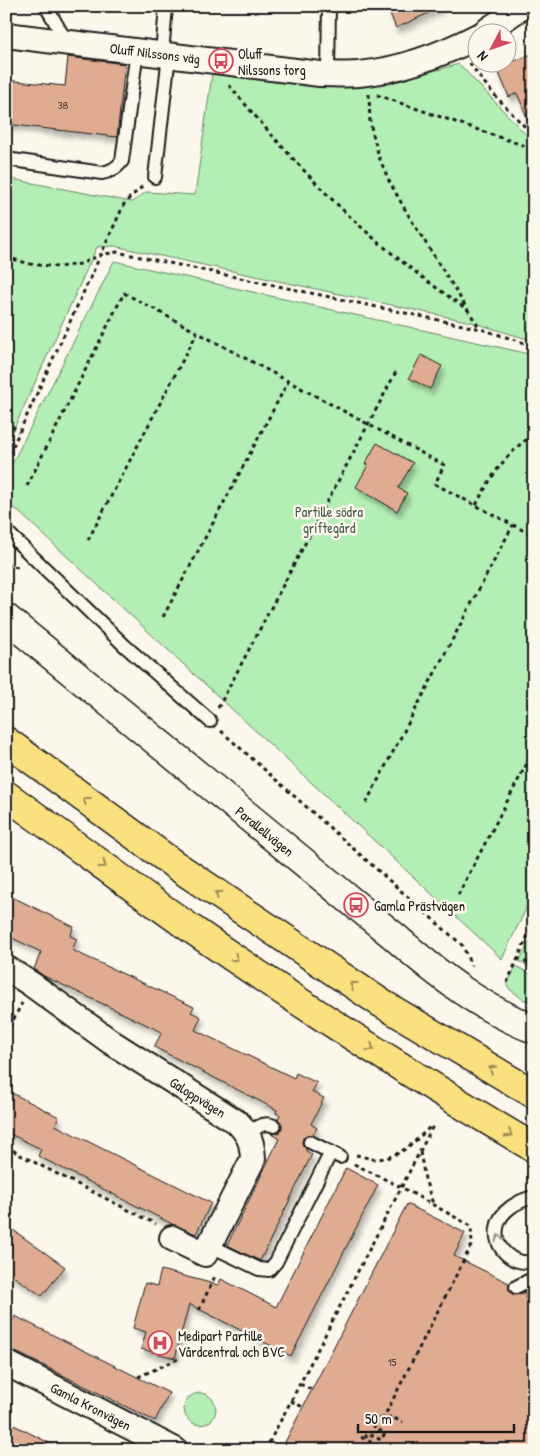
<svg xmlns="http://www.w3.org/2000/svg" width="540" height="1456" viewBox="0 0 540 1456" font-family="'Patrick Hand',sans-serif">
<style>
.green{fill:#b3eeb4;stroke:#688568}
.building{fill:#dfac91;stroke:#1c1c1c;filter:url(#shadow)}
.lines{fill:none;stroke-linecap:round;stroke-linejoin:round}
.service-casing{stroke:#1c1c1c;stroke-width:16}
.minor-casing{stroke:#1c1c1c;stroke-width:28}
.tertiary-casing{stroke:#1c1c1c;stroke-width:31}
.motorway-casing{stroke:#1c1c1c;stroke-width:31}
.path{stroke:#1c1c1c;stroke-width:3;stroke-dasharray:4 4;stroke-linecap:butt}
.service{stroke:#fbf7ec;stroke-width:12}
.minor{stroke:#fbf7ec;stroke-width:24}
.tertiary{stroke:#fbf7ec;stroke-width:28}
.motorway{stroke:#fbe080;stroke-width:28}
.oneway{stroke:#978853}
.oneway2{stroke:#97948e}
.labels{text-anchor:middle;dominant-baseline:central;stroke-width:5;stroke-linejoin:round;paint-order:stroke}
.number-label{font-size:11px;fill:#4d4039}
.street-label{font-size:14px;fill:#1c1c1c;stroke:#fbf7ec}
.poi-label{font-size:14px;fill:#1c1c1c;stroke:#fbf7ec;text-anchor:start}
.park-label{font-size:14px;fill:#495b4a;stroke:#fbf7ec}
</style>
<defs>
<filter id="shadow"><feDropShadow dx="3" dy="5.5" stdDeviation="2.5" flood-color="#0004"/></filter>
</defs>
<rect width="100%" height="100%" fill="#fbf7ec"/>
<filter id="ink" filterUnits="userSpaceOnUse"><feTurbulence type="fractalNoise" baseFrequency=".02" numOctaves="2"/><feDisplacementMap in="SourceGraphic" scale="10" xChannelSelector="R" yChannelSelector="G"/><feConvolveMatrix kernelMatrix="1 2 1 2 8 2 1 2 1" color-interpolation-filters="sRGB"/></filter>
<g filter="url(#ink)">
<!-- green -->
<g class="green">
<path d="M459,64l75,79v198l-63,-19 -357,-76 -17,1 -91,199v-268l126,24 14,-10 49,3 17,-121 72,9 55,4 47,-3z"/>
<path d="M114,261l420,94v537l-32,67 -496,-459v-24z"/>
<path d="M534,934v35l-15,-8z"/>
<path d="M516,966l18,10v25l-10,-1 -17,-13 1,-5z"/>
<circle cx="200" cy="1409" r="16"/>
</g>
<!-- building -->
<g class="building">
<path d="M387,6h57l-48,22z"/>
<path d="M534,53v81l-17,-41 -8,4 -12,-29z"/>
<path d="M68,57l57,7 -8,73 -111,-13v-44l59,6z"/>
<path d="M421,355l21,11 -12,23 -21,-11z"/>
<path d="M377,443l36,20 -15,25 9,5 -10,18 -41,-24 12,-22 -3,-1z"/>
<path d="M6,894l68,33 -4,9 7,3 -5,11 122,57 -3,5 10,5 -6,13 99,48 2,-5 21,10 -5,9 12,6 -13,26 6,4 -4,7h-7l-3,3 -1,4 1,4 3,3v2l6,3 -52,107 -33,-16 52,-106 -8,-5 8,-1 3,-5v-4l-4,-5 2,-4 -4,-2 1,-3 -123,-63 8,-15 -118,-56 -10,-7 7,-17 -35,-17z"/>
<path d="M6,1090l53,27 -4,8 156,78 -15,31 -22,-9 -136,-69 3,-7 -35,-17z"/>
<path d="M346,1168l32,17 -87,171 -102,-52 -14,54 -34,-9 5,-17 -13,-4 12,-45 12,3 4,-16 57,15 3,-6 55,28z"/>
<path d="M407,1204l58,29 -11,23 55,27v7l3,4 4,1 10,-3 -1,6 2,3 7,3v146h-253z"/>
<path d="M6,1225l59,42 -23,29 -36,-25z"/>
<path d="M15,1316l154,77 -14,28 -149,-74v-13z"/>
<path d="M6,1421l57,29h-57z"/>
</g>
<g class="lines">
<!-- service casing -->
<g class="service-casing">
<g id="service">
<path d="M46,6l21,37"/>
<path d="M162,54l4,-48"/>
<path d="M328,74l1,-68"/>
<path d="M6,159l96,14c9,-2 14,-4 20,-12l15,-110"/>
<path d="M155,177l14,-122"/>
<path d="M6,531l119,115 85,75"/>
<path d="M247,1133c10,-5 17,-12 27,-7"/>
<path d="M310,1142l30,15"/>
<path d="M534,1197c-15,3 -35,14 -37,31 -4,21 18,39 37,33"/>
<path d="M209,1245l50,24 10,1 7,-8 55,-110"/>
<path d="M516,1287l18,-9"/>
<path d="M533,1296l1,-1"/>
</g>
</g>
<!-- minor casing -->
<g class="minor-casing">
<g id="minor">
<path d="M485,32l38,-26"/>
<path d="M6,35l314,39c13,0 26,1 39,0 42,-4 82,-19 119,-38"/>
<path d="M6,968l25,16 80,58 127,81c12,13 14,19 15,36l-48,95 -33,-16"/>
<path d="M6,1363l169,87"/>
</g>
</g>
<!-- tertiary casing -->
<g class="tertiary-casing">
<path id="tertiary" d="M6,618l389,319c42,37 87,72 139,92"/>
</g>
<!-- motorway casing -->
<g class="motorway-casing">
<g id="motorway">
<path d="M6,741l169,124 206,138 153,91"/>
<path d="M6,795c63,45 124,91 187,135 111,77 225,149 341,218"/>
</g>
</g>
<!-- path -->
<g class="path">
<path d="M470,63c17,27 42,50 64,73"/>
<path d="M229,85c40,48 84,98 130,140 34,31 71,59 109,85"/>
<path d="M369,94l1,29 9,34 10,24 21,37 70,111"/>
<path d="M377,95l157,54"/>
<path d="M6,257l24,7 28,3 23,-3 19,-9 17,-3 364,77 53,17"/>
<path d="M6,421l13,11"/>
<path d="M6,461l119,-259 18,-16"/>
<path d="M27,486l97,-193 320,172 -9,19 99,52"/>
<path d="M476,505c16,-30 29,-51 58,-71"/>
<path d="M88,540l109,-207"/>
<path d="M6,565l12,2"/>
<path d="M163,617l125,-235"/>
<path d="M218,708l179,-338"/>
<path d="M221,731l242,215 8,20"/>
<path d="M366,803l147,-278"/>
<path d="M458,895l76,-145"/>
<path d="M517,958l17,8"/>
<path d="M507,983l27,-61"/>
<path d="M6,1034l16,-31"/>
<path d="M6,1146l16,10 134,68"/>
<path d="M420,1152l5,27 8,25"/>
<path d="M356,1155c6,1 13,4 20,4 23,0 39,-18 55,-33"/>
<path d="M354,1164l47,23 70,39 1,18 -88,173"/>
<path d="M199,1310l15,-32 -2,-4"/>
<path d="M138,1377l40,-18"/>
<path d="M300,1384l12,6"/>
<path d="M291,1401l12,6"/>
<path d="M371,1420l20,-3 12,5"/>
<path d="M361,1437l26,13"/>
<path d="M365,1438l3,-5 13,7 4,-7 -10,-5 -4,-8"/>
<path d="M265,1450l26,-49 143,-277"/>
</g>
<!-- service -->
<use href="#service" class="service"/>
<!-- minor -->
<use href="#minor" class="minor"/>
<!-- tertiary -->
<use href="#tertiary" class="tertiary"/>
<!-- motorway -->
<use href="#motorway" class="motorway"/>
</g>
<!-- one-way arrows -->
<defs><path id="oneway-chevron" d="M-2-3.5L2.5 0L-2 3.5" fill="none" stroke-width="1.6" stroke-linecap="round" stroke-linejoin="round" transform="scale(1.25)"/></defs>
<g class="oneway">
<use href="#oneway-chevron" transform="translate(86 800) rotate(-144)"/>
<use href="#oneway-chevron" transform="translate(103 865) rotate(36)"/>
<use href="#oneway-chevron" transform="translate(218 894) rotate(-146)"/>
<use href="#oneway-chevron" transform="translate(235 958) rotate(34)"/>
<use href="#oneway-chevron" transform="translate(353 985) rotate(-146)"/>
<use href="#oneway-chevron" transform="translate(371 1048) rotate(33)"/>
<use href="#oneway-chevron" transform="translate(492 1069) rotate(-149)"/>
<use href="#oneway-chevron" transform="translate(509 1134) rotate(31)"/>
</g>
<use class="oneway2" href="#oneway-chevron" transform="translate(499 1238) rotate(-104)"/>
</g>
<!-- icons -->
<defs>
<g id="bus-ring" transform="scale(1.25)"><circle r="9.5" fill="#fbf7ec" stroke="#d1495b" stroke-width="1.5"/><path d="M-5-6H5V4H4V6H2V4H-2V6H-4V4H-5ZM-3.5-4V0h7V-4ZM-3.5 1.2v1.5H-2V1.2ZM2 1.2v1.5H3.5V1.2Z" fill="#d1495b"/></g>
<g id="hospital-ring" transform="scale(1.25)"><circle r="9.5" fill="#fbf7ec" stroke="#d1495b" stroke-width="1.5"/><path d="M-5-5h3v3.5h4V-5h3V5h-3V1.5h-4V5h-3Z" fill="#d1495b"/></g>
</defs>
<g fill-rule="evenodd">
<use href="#bus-ring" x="221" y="61"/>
<use href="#bus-ring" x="356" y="905"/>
<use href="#hospital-ring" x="160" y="1343"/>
</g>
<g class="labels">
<!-- number labels -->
<g class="number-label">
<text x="63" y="105">3B</text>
<text x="392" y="1362">15</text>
</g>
<!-- street labels -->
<g class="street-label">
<text transform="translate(155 53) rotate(7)">Oluff Nilssons väg</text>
<text transform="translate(265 831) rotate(39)">Parallellvägen</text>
<text transform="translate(198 1097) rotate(32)">Galoppvägen</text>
<text transform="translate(91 1406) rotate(27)">Gamla Kronvägen</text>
</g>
<!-- poi labels -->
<g class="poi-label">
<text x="238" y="53">Oluff<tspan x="238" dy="16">Nilssons torg</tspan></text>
<text x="374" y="905">Gamla Prästvägen</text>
<text x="178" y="1335">Medipart Partille<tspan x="178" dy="16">Vårdcentral och BVC</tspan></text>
</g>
<!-- park labels -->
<g class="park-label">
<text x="329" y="511">Partille södra<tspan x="329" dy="16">griftegård</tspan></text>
</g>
</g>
<!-- margin -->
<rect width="540" height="1456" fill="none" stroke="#fbf7ec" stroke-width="25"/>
<rect x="12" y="12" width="515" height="1431" fill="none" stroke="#1c1c1c" stroke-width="2" filter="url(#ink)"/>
<!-- north arrow -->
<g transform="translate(492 48) rotate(229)"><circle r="24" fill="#fbf7ec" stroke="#a29f99"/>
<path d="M0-4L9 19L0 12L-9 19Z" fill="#d1495b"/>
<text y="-8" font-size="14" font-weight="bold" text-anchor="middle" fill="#1c1c1c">N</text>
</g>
<!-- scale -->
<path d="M358 1424v8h156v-8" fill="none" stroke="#1c1c1c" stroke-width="2.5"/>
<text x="365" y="1424" font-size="15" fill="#1c1c1c" stroke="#fbf7ec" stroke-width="4" paint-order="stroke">50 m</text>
</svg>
